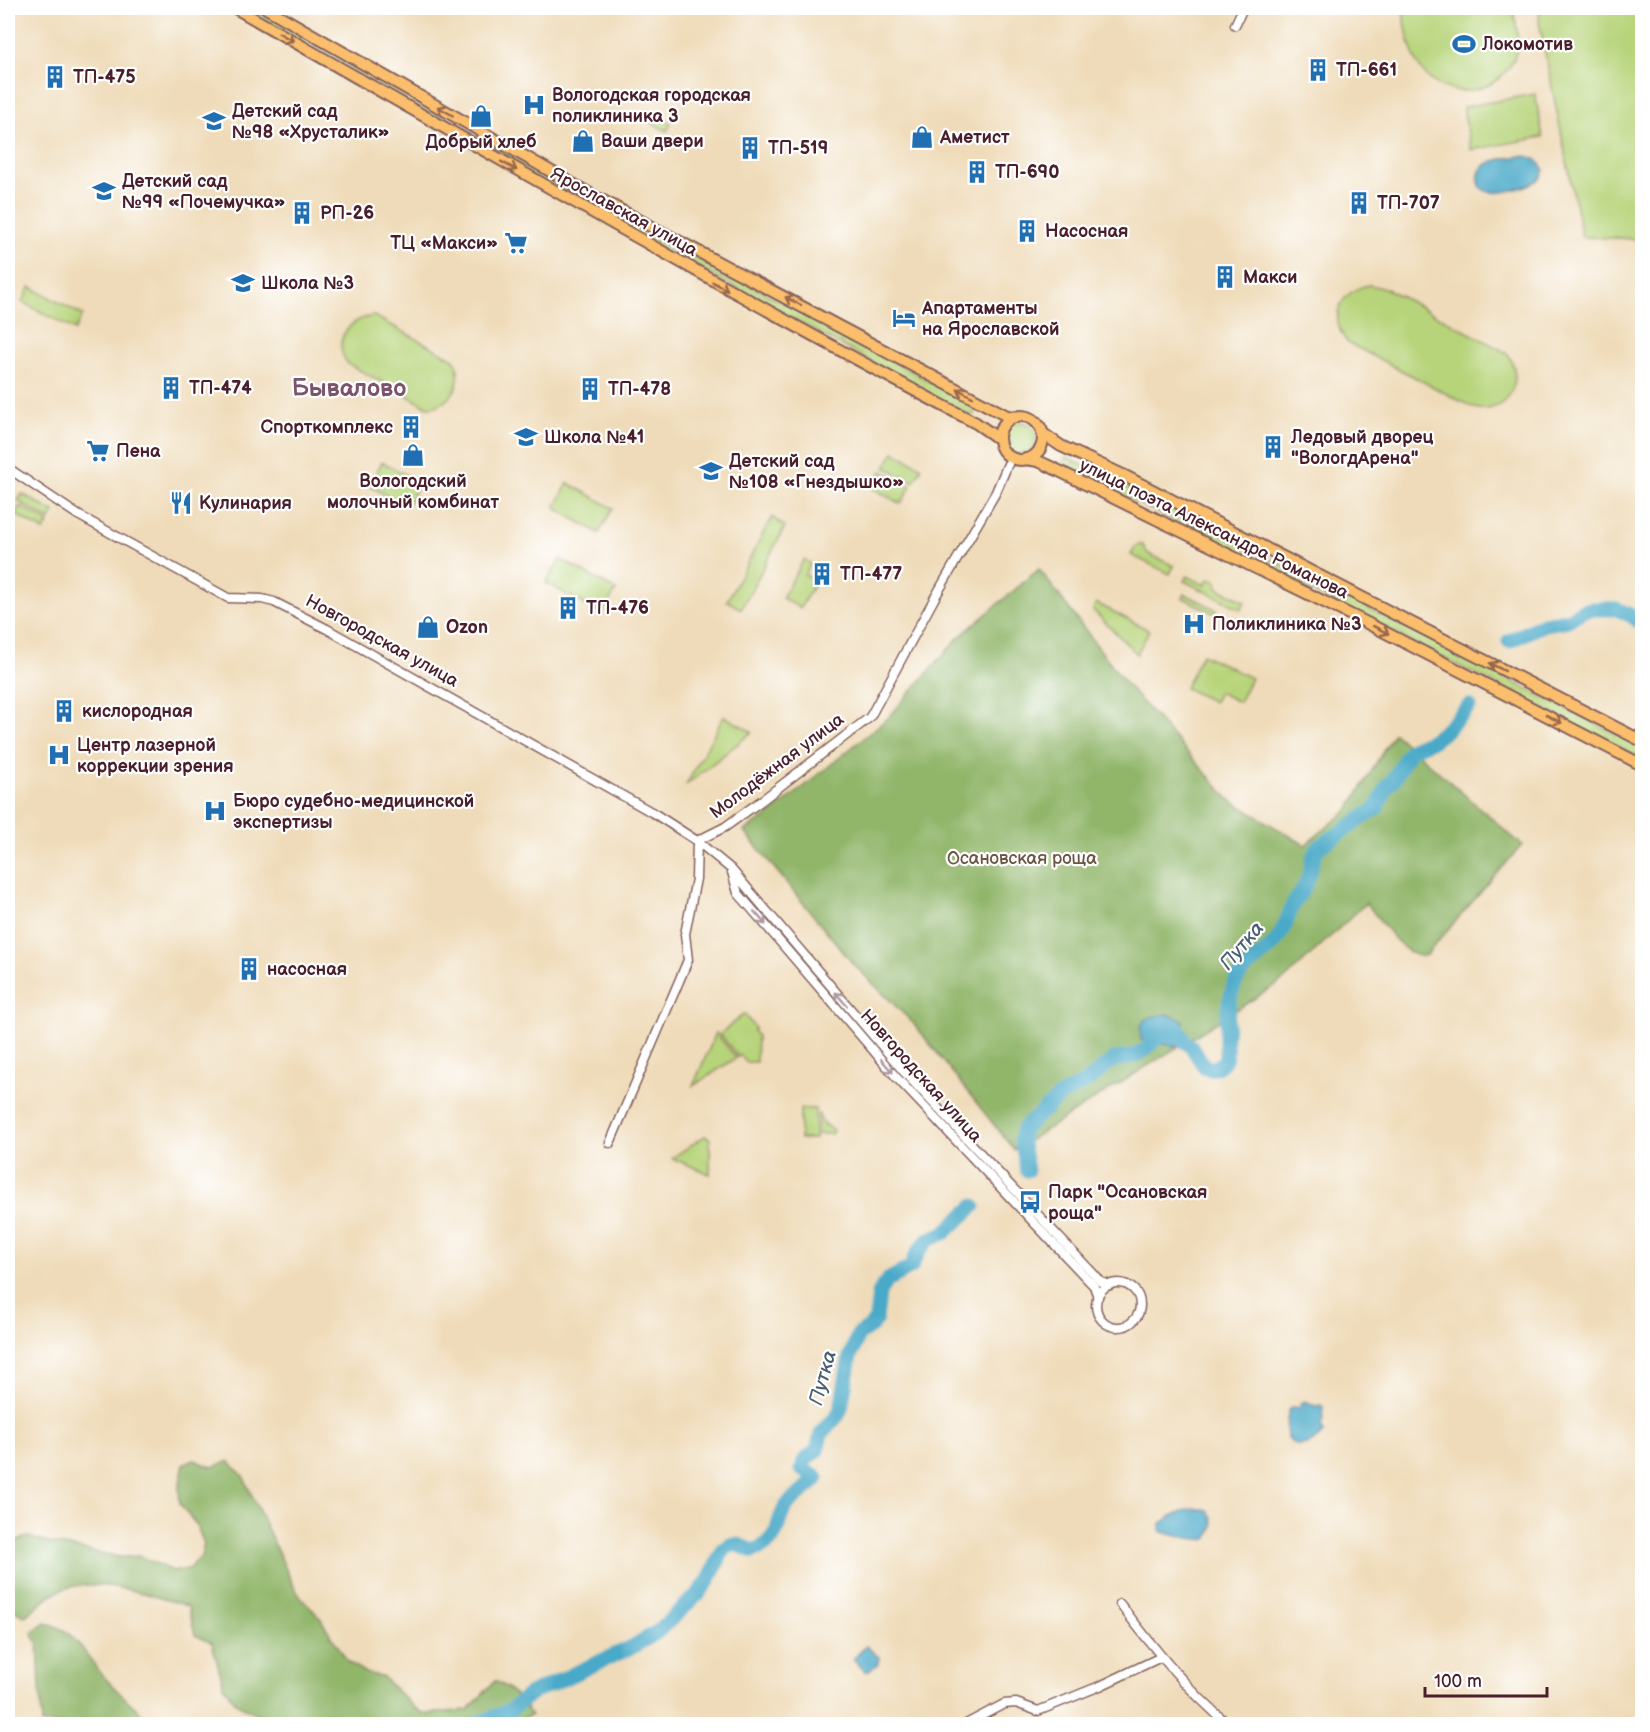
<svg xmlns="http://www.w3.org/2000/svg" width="1650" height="1732" viewBox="0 0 1650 1732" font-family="'Balsamiq Sans',sans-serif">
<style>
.green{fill:#b7d47a;stroke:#807a52;stroke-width:1.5}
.forest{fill:#91b66a;stroke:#6e6a4a;stroke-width:1.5}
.water{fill:#49a9c8;stroke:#4a647a;stroke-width:1.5}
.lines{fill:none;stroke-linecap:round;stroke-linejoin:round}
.river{stroke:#49a9c8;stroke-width:15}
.minor-casing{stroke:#84615d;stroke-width:11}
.major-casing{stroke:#84615d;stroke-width:14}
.minor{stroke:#fff;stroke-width:8}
.major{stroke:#fabe6d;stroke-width:10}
.oneway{stroke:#996749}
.oneway2{stroke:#ae9aa0}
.labels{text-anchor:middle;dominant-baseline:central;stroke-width:4.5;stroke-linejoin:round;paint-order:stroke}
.poi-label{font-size:18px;font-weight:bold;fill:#4a1f2b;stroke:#fff;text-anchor:start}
.street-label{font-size:18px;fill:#4a1f2b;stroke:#fff}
.park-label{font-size:18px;fill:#6b5543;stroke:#fff}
.water-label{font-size:20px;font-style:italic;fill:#4a5d72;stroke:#fff}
.district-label{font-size:24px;font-weight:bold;fill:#7b536b;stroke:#fff}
</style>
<rect width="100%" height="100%" fill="#fff"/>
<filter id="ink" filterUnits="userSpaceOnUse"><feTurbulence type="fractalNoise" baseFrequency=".0167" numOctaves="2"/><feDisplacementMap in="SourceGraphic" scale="12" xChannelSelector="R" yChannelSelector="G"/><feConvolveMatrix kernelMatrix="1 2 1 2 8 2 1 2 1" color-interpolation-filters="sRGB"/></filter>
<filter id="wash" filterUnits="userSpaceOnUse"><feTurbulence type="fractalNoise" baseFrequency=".008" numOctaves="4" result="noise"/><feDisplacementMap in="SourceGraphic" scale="24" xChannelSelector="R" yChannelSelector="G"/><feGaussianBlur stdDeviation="1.35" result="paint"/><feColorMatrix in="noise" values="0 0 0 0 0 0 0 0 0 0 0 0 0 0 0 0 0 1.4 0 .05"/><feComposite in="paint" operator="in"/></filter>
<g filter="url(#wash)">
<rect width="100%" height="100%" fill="#efdbb9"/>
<!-- green -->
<g class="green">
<path d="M245,8h13l49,28 -4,7z"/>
<path d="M1402,8h110c4,14 8,30 4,45 -12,39 -65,52 -92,20 -15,-18 -17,-44 -22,-65z"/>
<path d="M1540,8h102v231l-60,-2 -43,-215z"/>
<path d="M318,42l164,98 -4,6 -164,-98z"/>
<path d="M1535,94l8,43 -72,13 -8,-43z"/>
<path d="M646,110l25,13 -4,8 -25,-13z"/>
<path d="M489,144l154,86 -3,6 -155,-86z"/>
<path d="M650,234l181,93 146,80 -5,10 -325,-178z"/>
<path d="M1369,285l18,4 120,64c19,26 1,63 -33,55l-126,-65c-20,-24 -9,-52 21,-58z"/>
<path d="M30,287l53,28 -8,15 -53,-28z"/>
<path d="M374,316l80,43c12,21 -2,47 -26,48l-80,-43c-17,-23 0,-45 26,-48z"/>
<circle cx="1020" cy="438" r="16"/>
<path d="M894,452l28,15 -8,15 -29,-15z"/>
<path d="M1066,457l191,95 -4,9 -192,-96z"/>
<path d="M382,462l38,20 -13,24 -38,-20z"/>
<path d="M882,471l29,15 -10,18 -29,-16z"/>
<path d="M568,483l45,25 -14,25 -44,-25z"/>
<path d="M22,494l32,18 -4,8 -32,-19z"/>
<path d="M20,506l29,16 -5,9 -29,-17z"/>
<path d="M772,517l13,10 -44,82 -14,-8z"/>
<path d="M1139,545h4l4,8 27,13 -4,8 -39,-19 4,-8z"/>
<path d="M1269,558l373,189v12l-378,-192z"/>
<path d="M560,559l56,31 -14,24 -56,-31z"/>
<path d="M804,559l7,5 -6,11 11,6 -16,27 -18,-10z"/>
<path d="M1187,576l18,9 2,-5 7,-1 3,3v6l28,13 -4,8 -57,-28z"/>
<path d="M1185,594l32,16 -2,4 -32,-16z"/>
<path d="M1096,603l53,27 -12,24 -44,-44z"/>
<path d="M1202,654l49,24 -12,24 -20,-10 -5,10 -29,-14z"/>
<path d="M724,716l28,16 -66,53z"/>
<path d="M744,1014l11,14 -2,3 4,5 -1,26h-10l-6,-7 -2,2 -18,-23z"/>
<path d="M716,1033l20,25 -43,28z"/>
<rect x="800" y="1109" width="15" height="30"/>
<path d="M818,1113l5,11 10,6 -2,4h-13z"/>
<path d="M705,1136l5,3v35l-38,-16z"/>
</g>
<!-- forest -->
<g class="forest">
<path d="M1039,569l87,115 104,116 75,45 44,-36 45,-76 128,112 -96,110c-20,8 -48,-39 -60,-52l-82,77 -270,170 -100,-126 -60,-59 -110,-134 24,-15 120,-98 69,-79z"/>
<path d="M194,1460l18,7 17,-6 14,15 53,115 24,27 28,44 19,12 15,2 31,31 12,7 43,-4 27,-29c15,6 27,20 36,34l-18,9h-237l-39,-20 -13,-17 -12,-44 -17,-8 -7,-29c-39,-10 -100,-35 -137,-11 -9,6 -17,15 -26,21l-17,-8v-65l20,-6 21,6 51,10 21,4 19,-1 33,15 15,-2 13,-12 3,-13 -7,-18 -17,-22 -1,-16 5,-25z"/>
<path d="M45,1623c30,5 40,33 58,53 16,17 34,34 52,48h-113l-4,-78 -6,-13z"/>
</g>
<!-- water -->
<g class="water">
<path d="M1523,156c13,1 15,4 21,14l-4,9c-13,8 -47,20 -59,9 -12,-28 23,-30 42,-32z"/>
<path d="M1167,1014l16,6 2,17 -4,8 -8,1 -32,-6c-4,-23 8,-23 26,-26z"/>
<path d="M1305,1401l10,5 6,-1 2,2 1,14 -3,4 3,7c-8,10 -30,22 -37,3 -3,-7 2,-18 1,-25l5,-3 8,1 -1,-4z"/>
<path d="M1195,1508l13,3c7,9 6,19 -1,28 -7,2 -42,-4 -47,-9v-6c10,-8 22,-14 35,-16z"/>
<path d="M866,1646l13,11 -1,7 -12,8 -13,-13z"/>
</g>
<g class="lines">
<!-- river -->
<g class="river">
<path d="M1509,641l35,-17 24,-4 14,-9 9,-2h26l15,7 10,8"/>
<path d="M1027,1170l-6,-32 2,-9 37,-33 29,-16 25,-21 17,-2 14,-7 24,-24 8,1 7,14 7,5 13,20 7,3c21,-7 14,-16 15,-33 1,-10 1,-22 3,-32 2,-11 7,-26 15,-34 12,-12 28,-20 36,-35 6,-9 8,-20 13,-30 4,-8 11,-15 14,-24 5,-11 4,-25 12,-34l57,-38 11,-22 6,-7 17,-30 23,-10 13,-10 23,-24"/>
<path d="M477,1724l34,-14 19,-16 104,-48 23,-14 41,-38 10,-13 15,-30 7,-6h8l15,6c33,-12 19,-28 35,-47 9,-10 21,-16 29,-26l-15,-9 2,-8 13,-11 4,-16 17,-19 3,-7 9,-51 8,-22 14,-9 4,-7 3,-25 4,-8 5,-6 23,-13 7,-15 10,-12 16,-7 30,-27"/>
</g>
</g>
</g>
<g filter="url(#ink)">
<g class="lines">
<!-- minor casing -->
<g class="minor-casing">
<g id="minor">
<path d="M1235,25l8,-17"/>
<path d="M8,468l70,47 150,83 34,1 12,3 53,27 328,185 42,27 34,28 173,203 197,210 9,3"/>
<path d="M697,841l28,-14 36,-26 109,-84 64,-118 62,-107 12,-28"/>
<path d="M732,872l6,21 7,8 152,177 197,208 4,11"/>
<path d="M610,1143l78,-183 -3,-26 11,-55 1,-38"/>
<circle cx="1118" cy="1305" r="22"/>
<path d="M1120,1604c33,43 66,85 108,120"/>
<path d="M966,1724l38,-20 12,-1 22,8 62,-25 61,-29"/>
</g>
</g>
<!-- major casing -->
<g class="major-casing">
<g id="major">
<path d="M235,8c246,140 490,283 741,415l23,16"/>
<path d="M266,8l326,187 415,221 10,1"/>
<circle cx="1021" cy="438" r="22"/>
<path d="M1042,433l19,13 62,29 519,266"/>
<path d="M1026,459l12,2 13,6 316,156 275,142"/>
</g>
</g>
<!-- minor -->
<use href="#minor" class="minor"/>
<!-- major -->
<use href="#major" class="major"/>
</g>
<!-- one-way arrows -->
<defs><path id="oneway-shaft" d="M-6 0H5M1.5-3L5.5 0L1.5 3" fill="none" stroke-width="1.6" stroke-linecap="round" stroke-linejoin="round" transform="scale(1.5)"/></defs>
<g class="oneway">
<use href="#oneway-shaft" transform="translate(286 37) rotate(30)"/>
<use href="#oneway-shaft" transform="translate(445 111) rotate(-150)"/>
<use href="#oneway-shaft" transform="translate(509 166) rotate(29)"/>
<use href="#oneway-shaft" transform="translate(720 286) rotate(29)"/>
<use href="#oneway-shaft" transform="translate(793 301) rotate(-153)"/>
<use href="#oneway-shaft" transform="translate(965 393) rotate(-152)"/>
<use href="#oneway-shaft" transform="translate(1381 630) rotate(27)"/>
<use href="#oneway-shaft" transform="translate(1497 667) rotate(-153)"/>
<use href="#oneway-shaft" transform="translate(1554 719) rotate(27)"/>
</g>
<g class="oneway2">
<use href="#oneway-shaft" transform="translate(760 918) rotate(49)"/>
<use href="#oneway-shaft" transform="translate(841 999) rotate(-131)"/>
<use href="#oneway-shaft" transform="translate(887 1066) rotate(49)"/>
</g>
</g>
<!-- icons -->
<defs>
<g id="stadium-bare" transform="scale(1.8)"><path d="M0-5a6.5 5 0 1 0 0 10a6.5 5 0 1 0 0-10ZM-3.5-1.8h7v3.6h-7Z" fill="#1f6fb2" stroke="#fff" stroke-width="2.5" paint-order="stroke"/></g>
<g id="building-bare" transform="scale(1.8)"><path d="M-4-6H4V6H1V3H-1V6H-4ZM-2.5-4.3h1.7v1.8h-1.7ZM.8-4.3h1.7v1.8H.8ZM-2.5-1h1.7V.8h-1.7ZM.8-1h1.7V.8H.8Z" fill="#1f6fb2" stroke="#fff" stroke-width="2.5" paint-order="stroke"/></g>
<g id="hospital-bare" transform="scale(1.8)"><path d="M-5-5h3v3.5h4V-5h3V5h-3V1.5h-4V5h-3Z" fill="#1f6fb2" stroke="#fff" stroke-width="2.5" paint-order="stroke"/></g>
<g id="shop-bare" transform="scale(1.8)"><path d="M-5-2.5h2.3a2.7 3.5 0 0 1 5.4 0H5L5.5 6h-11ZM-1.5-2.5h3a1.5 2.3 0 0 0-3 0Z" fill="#1f6fb2" stroke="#fff" stroke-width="2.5" paint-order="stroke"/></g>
<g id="school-bare" transform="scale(1.8)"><path d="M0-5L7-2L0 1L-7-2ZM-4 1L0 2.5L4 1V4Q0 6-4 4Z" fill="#1f6fb2" stroke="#fff" stroke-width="2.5" paint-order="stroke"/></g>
<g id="supermarket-bare" transform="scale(1.8)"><path d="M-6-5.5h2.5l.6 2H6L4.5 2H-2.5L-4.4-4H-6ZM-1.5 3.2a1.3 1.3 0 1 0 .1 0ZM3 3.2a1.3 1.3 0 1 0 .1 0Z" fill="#1f6fb2" stroke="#fff" stroke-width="2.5" paint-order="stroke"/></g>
<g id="hotel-bare" transform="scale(1.8)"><path d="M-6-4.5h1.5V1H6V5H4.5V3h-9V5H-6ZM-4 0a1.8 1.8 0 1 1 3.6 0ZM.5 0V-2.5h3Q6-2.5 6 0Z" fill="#1f6fb2" stroke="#fff" stroke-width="2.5" paint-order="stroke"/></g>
<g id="restaurant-bare" transform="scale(1.8)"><path d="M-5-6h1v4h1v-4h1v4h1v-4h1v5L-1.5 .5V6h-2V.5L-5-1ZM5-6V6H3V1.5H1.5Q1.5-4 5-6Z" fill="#1f6fb2" stroke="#fff" stroke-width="2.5" paint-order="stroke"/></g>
<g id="bus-bare" transform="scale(1.8)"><path d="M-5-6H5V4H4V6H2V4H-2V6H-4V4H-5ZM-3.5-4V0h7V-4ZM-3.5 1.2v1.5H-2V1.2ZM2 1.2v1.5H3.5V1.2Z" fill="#1f6fb2" stroke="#fff" stroke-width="2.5" paint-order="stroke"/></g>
</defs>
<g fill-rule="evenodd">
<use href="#stadium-bare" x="1464" y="44"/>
<use href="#building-bare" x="1318" y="70"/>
<use href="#building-bare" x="55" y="77"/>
<use href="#hospital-bare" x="534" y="105"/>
<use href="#shop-bare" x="481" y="116"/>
<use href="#school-bare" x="214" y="121"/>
<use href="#shop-bare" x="922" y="137"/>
<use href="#shop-bare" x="583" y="141"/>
<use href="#building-bare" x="750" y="148"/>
<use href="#building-bare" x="977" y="172"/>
<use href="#school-bare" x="104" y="191"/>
<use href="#building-bare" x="1359" y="203"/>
<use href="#building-bare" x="302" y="213"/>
<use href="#building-bare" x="1027" y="231"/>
<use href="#supermarket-bare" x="516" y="243"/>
<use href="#building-bare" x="1225" y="277"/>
<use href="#school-bare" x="243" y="283"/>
<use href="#hotel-bare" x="904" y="318"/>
<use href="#building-bare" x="171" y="388"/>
<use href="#building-bare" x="590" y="389"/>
<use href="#building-bare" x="411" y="427"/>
<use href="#school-bare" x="526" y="437"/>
<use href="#building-bare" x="1273" y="447"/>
<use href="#supermarket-bare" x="98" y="451"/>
<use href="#shop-bare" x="413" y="455"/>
<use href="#school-bare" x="711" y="471"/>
<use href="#restaurant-bare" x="181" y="503"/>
<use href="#building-bare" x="822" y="574"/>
<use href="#building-bare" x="568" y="608"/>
<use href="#hospital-bare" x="1194" y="624"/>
<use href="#shop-bare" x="428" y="627"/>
<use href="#building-bare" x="64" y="711"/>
<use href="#hospital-bare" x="59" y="755"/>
<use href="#hospital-bare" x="215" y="811"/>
<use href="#building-bare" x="249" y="969"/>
<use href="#bus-bare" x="1030" y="1202"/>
</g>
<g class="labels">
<!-- poi labels -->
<g class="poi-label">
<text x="1482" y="44">Локомотив</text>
<text x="1336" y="70">ТП-661</text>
<text x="73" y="77">ТП-475</text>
<text x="552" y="95">Вологодская городская<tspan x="552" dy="21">поликлиника 3</tspan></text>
<text x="232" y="111">Детский сад<tspan x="232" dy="21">№98 «Хрусталик»</tspan></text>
<text x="940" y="137">Аметист</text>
<text x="601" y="141">Ваши двери</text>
<text x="481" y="142" text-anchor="middle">Добрый хлеб</text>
<text x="768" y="148">ТП-519</text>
<text x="995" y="172">ТП-690</text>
<text x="122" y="181">Детский сад<tspan x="122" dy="21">№99 «Почемучка»</tspan></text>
<text x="1377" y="203">ТП-707</text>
<text x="320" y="213">РП-26</text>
<text x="1045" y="231">Насосная</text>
<text x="498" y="243" text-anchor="end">ТЦ «Макси»</text>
<text x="1243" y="277">Макси</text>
<text x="261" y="283">Школа №3</text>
<text x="922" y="308">Апартаменты<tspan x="922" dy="21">на Ярославской</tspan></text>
<text x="189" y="388">ТП-474</text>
<text x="608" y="389">ТП-478</text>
<text x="393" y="427" text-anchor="end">Спорткомплекс</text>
<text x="544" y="437">Школа №41</text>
<text x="1291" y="437">Ледовый дворец<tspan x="1291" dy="21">"ВологдАрена"</tspan></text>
<text x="116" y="451">Пена</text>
<text x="729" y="461">Детский сад<tspan x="729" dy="21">№108 «Гнездышко»</tspan></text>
<text x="413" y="481" text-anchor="middle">Вологодский<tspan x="413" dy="21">молочный комбинат</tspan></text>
<text x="199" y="503">Кулинария</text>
<text x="840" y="574">ТП-477</text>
<text x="586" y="608">ТП-476</text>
<text x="1212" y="624">Поликлиника №3</text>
<text x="446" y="627">Ozon</text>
<text x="82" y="711">кислородная</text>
<text x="77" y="745">Центр лазерной<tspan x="77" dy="21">коррекции зрения</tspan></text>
<text x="233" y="801">Бюро судебно-медицинской<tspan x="233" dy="21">экспертизы</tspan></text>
<text x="267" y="969">насосная</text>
<text x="1048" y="1192">Парк "Осановская<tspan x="1048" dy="21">роща"</tspan></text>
</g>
<!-- street labels -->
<g class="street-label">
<text transform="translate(624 212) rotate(29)">Ярославская улица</text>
<text transform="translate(1214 529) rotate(26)">улица поэта Александра Романова</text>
<text transform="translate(382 641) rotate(29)">Новгородская улица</text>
<text transform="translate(777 766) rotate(-37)">Молодёжная улица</text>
<text transform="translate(921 1076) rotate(48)">Новгородская улица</text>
</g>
<!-- park labels -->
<g class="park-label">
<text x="1022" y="858">Осановская роща</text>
</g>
<!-- water labels -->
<g class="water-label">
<text transform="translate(1242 946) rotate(-50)">Путка</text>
<text transform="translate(823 1378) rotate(-75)">Путка</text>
</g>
<!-- district labels -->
<g class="district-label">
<text x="349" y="388">Бывалово</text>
</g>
</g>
<!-- margin -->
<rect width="1650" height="1732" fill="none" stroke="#fff" stroke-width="30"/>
<!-- scale -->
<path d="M1425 1687v9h122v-9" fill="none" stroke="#4a1f2b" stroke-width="3"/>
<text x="1434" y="1687" font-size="18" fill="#4a1f2b" stroke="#ffffff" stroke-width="4.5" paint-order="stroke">100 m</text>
</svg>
